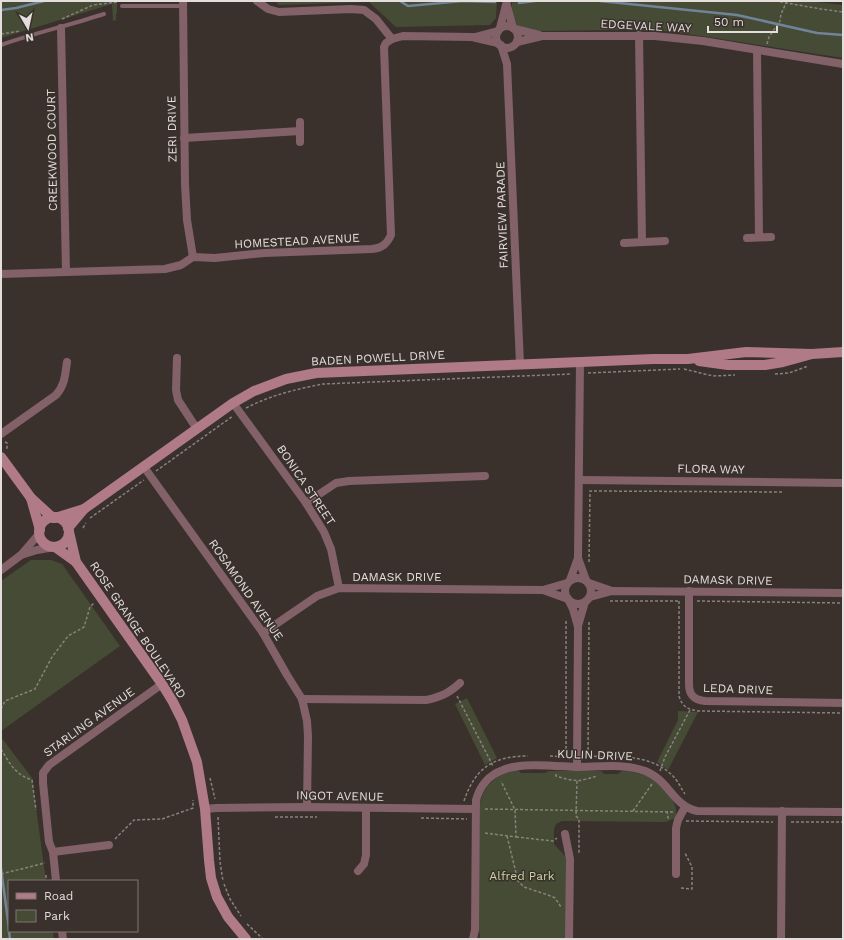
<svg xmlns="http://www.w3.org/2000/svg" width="844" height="940" viewBox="0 0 844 940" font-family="'Work Sans',sans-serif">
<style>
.green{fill:#454b35}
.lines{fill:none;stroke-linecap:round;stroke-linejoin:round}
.stream{stroke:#708399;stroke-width:2.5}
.path{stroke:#89817e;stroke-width:1.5;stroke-dasharray:3 2;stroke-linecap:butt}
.lane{stroke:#836169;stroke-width:4}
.street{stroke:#836169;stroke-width:8}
.secondary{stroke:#b07a87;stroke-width:10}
.labels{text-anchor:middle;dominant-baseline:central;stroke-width:3;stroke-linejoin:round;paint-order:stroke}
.street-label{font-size:12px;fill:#e3dddb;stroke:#3a312d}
.park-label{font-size:12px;fill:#c8d5a1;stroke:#3a312d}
</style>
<rect width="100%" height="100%" fill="#3a312d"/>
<!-- green -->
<g class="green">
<path d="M1,1h116v12l-1,1v6l-3,1 -1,-17 -111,34z"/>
<path d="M275,1h222l-1,17 -6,7 -94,2 -27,-25 -90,3z"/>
<path d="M512,1h296l35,4v53l-135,-21 -44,-6 -54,-1 -71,1 -21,-4c-6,-7 -7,-17 -6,-26z"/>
<path d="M31,560h20l11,4 58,82 -119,85v-150z"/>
<path d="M467,698l30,60 -12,7 -30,-61z"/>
<path d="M678,711l20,1 -30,58 -11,-8 21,-42z"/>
<path d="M1,737l31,41 14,103h-37v50h44l1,8h-53z"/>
<path d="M518,770l3,3h24l4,-2h52l3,3h14l4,-3c9,0 17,2 25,5 13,6 35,28 28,42l-9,4 -104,-1 -6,3 -2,5v15l12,13v82h-86l-2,-22 2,-115c5,-19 19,-29 38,-32z"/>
</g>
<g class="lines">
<!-- stream -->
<g class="stream">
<path d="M400,1l8,5 55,-5 32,1"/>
<path d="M600,1l137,14 80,18 26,2"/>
<path d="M519,3l16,-2"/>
<path d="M1,10l15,-2 28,-7"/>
<path d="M1,868l8,61"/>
<path d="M9,931l1,8"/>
</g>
<!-- path -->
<g class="path">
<path d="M775,1l46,8 22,3"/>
<path d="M62,19l31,-14 24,-3"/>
<path d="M1,34l19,-3"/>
<path d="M767,44l2,-7 11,-16 1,-7 6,-13"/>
<path d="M684,369l29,7 22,-1"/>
<path d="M588,373l92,-4"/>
<path d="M775,374l14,-1 19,-7"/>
<path d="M246,408c25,-13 51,-19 77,-24l249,-10"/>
<path d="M5,442l2,1v6"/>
<path d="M156,471l77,-55"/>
<path d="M90,518l54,-38"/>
<path d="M83,528l3,-5"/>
<path d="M589,562l1,-71 193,1"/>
<path d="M610,601h69"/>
<path d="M679,601v95c3,11 10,14 20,15l144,2"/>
<path d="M697,601l146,2"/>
<path d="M566,621v136h4"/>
<path d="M589,622l-1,134 21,1"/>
<path d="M457,696l36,70"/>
<path d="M1,709l4,-8 30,-12 17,-32 16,-21 16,-9 6,-20 4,-4"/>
<path d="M1,749c8,13 14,26 31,31l4,30"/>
<path d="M550,756l16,1"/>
<path d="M617,757c22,0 46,5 60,24 3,4 5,9 8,13"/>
<path d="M660,771l5,-14 25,-47"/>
<path d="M556,774v2c19,6 22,6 41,0"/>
<path d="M210,778l5,21"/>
<path d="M577,781l-1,35 3,3v35"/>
<path d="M464,801c11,-33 29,-45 64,-45"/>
<path d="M485,809l188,3"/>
<path d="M633,811l19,-27"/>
<path d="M667,811l1,7h1"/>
<path d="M218,817l2,45 3,19"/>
<path d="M275,817h42"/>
<path d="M421,818l46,1"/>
<path d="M686,821l87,1"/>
<path d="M791,822h52"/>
<path d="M485,833l31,4 -1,-27 -14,-29"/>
<path d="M507,836l11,45 6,6 27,9 4,2 6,9"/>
<path d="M516,837l37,4 4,-3"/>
<path d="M115,839l19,-19 28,-1 31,-11v-8"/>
<path d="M1,874l44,-11"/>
<path d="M46,875v6"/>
<path d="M224,884l6,15 11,17"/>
<path d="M681,888l11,1v-22l-7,-14"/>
<path d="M247,924l16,15"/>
</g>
<!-- lane -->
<g class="lane">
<path d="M122,6h61"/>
<path d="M1,45c34,-12 69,-20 103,-31"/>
</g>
<!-- street -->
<g class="street">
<path d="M183,1l2,183 2,36 6,37"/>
<path d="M257,1l11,8 11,3 72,-3 13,1 12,9 16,20 11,-3 69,1 26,6"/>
<path d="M507,6l6,22"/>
<circle cx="507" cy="37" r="11"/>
<path d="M61,28l5,244"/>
<path d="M500,28l7,-27"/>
<path d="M515,29l24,6"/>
<path d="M639,35l3,207"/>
<path d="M475,37l23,-6"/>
<path d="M517,42l25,-6h113l48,5 140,23"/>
<path d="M501,45l6,19 13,300"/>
<path d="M757,50l2,187"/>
<path d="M300,122v20"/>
<path d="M184,138l116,-7"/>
<path d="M747,238l24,-1"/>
<path d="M624,243l41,-2"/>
<path d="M1,274l164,-5 16,-4 12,-8 22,1 49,-5 108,-4c10,-1 15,-5 19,-14l-7,-188 2,-4 6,-4"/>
<path d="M177,358l-1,32 2,10 19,29"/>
<path d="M233,403l73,100 18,29 7,17 8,39"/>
<path d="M1,434l55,-39c9,-10 9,-20 11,-33"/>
<path d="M144,467l119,166 24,42 15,24 5,22 1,15 -1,71"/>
<path d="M580,480l263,3"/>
<path d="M306,503l30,-20 13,-2 136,-5"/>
<path d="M21,555l16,-5 17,-3"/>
<path d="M578,558l8,22"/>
<path d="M1,570l20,-15 18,-21"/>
<circle cx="578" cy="591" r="13"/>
<path d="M570,580l8,-22 2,-196"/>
<path d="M589,583l23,8"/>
<path d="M543,590l24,-7"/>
<path d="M689,591v93c0,11 5,16 16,17l138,2"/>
<path d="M590,597l22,-6 231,2"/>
<path d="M569,601l4,8 5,18 -1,140"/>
<path d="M578,626l7,-24"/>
<path d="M263,633l54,-37 22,-8 204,2 25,9"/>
<path d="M302,699l124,1c15,-3 23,-7 34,-17"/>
<path d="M205,809l11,-1 91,-1 168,2"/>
<path d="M565,834l5,25 -1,80"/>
<path d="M53,852l56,-7"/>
<path d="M358,871l6,-7 2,-9v-47"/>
<path d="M676,874v-46l2,-8 7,-13"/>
<path d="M56,881l-3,-29 -4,-10 -6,-59v-10l6,-8 113,-81"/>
<path d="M62,931l1,8"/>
<path d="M473,939l2,-9 1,-130c4,-14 13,-25 27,-30 18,-8 52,-4 73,-3 22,0 48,-4 69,4 24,9 28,35 52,40l146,1"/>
<path d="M781,939l1,-128"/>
</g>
<!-- secondary -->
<g class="secondary">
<path d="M699,361l29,4h37l18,-3 29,-8 31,-2"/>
<path d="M1,457l30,41 22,20"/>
<path d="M31,498l9,32"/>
<circle cx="54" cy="532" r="15"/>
<path d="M55,518l29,-9"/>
<path d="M68,528l16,-19 149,-106 21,-12 32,-12 30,-6 337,-14h35l58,-7 66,2"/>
<path d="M69,532l7,30 86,122 11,18 9,18 15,42 8,47 4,51 2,18 6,19 11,20 18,22"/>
<path d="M55,547l21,15"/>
</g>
</g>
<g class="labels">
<!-- street labels -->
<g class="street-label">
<text transform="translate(646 26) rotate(3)">EDGEVALE WAY</text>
<text transform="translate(172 129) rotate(-91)">ZERI DRIVE</text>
<text transform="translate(52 150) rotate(-91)">CREEKWOOD COURT</text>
<text transform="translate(502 215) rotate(-92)">FAIRVIEW PARADE</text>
<text transform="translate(297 241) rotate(-3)">HOMESTEAD AVENUE</text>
<text transform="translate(378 358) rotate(-3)">BADEN POWELL DRIVE</text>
<text transform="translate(711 469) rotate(1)">FLORA WAY</text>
<text transform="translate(306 485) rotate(56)">BONICA STREET</text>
<text x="397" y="577">DAMASK DRIVE</text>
<text transform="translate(728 580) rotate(1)">DAMASK DRIVE</text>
<text transform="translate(246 590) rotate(55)">ROSAMOND AVENUE</text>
<text transform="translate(138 630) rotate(56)">ROSE GRANGE BOULEVARD</text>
<text transform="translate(738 689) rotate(2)">LEDA DRIVE</text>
<text transform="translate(89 722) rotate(-36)">STARLING AVENUE</text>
<text transform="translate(595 755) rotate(2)">KULIN DRIVE</text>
<text transform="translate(340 796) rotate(1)">INGOT AVENUE</text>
</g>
<!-- park labels -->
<g class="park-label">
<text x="522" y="876">Alfred Park</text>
</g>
</g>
<!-- border -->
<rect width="844" height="940" fill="none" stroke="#e3dddb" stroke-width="4"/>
<!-- legend -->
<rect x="8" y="880" width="130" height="52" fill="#3a312d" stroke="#7e7673"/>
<rect x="16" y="893" width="20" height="6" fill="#b07a87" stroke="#7e7673"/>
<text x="44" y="900" font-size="12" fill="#e3dddb">Road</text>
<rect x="16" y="910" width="20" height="12" fill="#454b35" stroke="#7e7673"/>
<text x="44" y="920" font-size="12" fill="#e3dddb">Park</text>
<!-- north arrow -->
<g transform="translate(28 28) rotate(171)" stroke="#3a312d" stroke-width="3" paint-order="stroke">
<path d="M0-3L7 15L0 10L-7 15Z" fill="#e3dddb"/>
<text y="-6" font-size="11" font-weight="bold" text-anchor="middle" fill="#e3dddb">N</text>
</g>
<!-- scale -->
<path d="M708 26v6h69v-6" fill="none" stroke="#e3dddb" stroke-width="2"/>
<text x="714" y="26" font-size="12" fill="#e3dddb" stroke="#3a312d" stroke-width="3" paint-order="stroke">50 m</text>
</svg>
